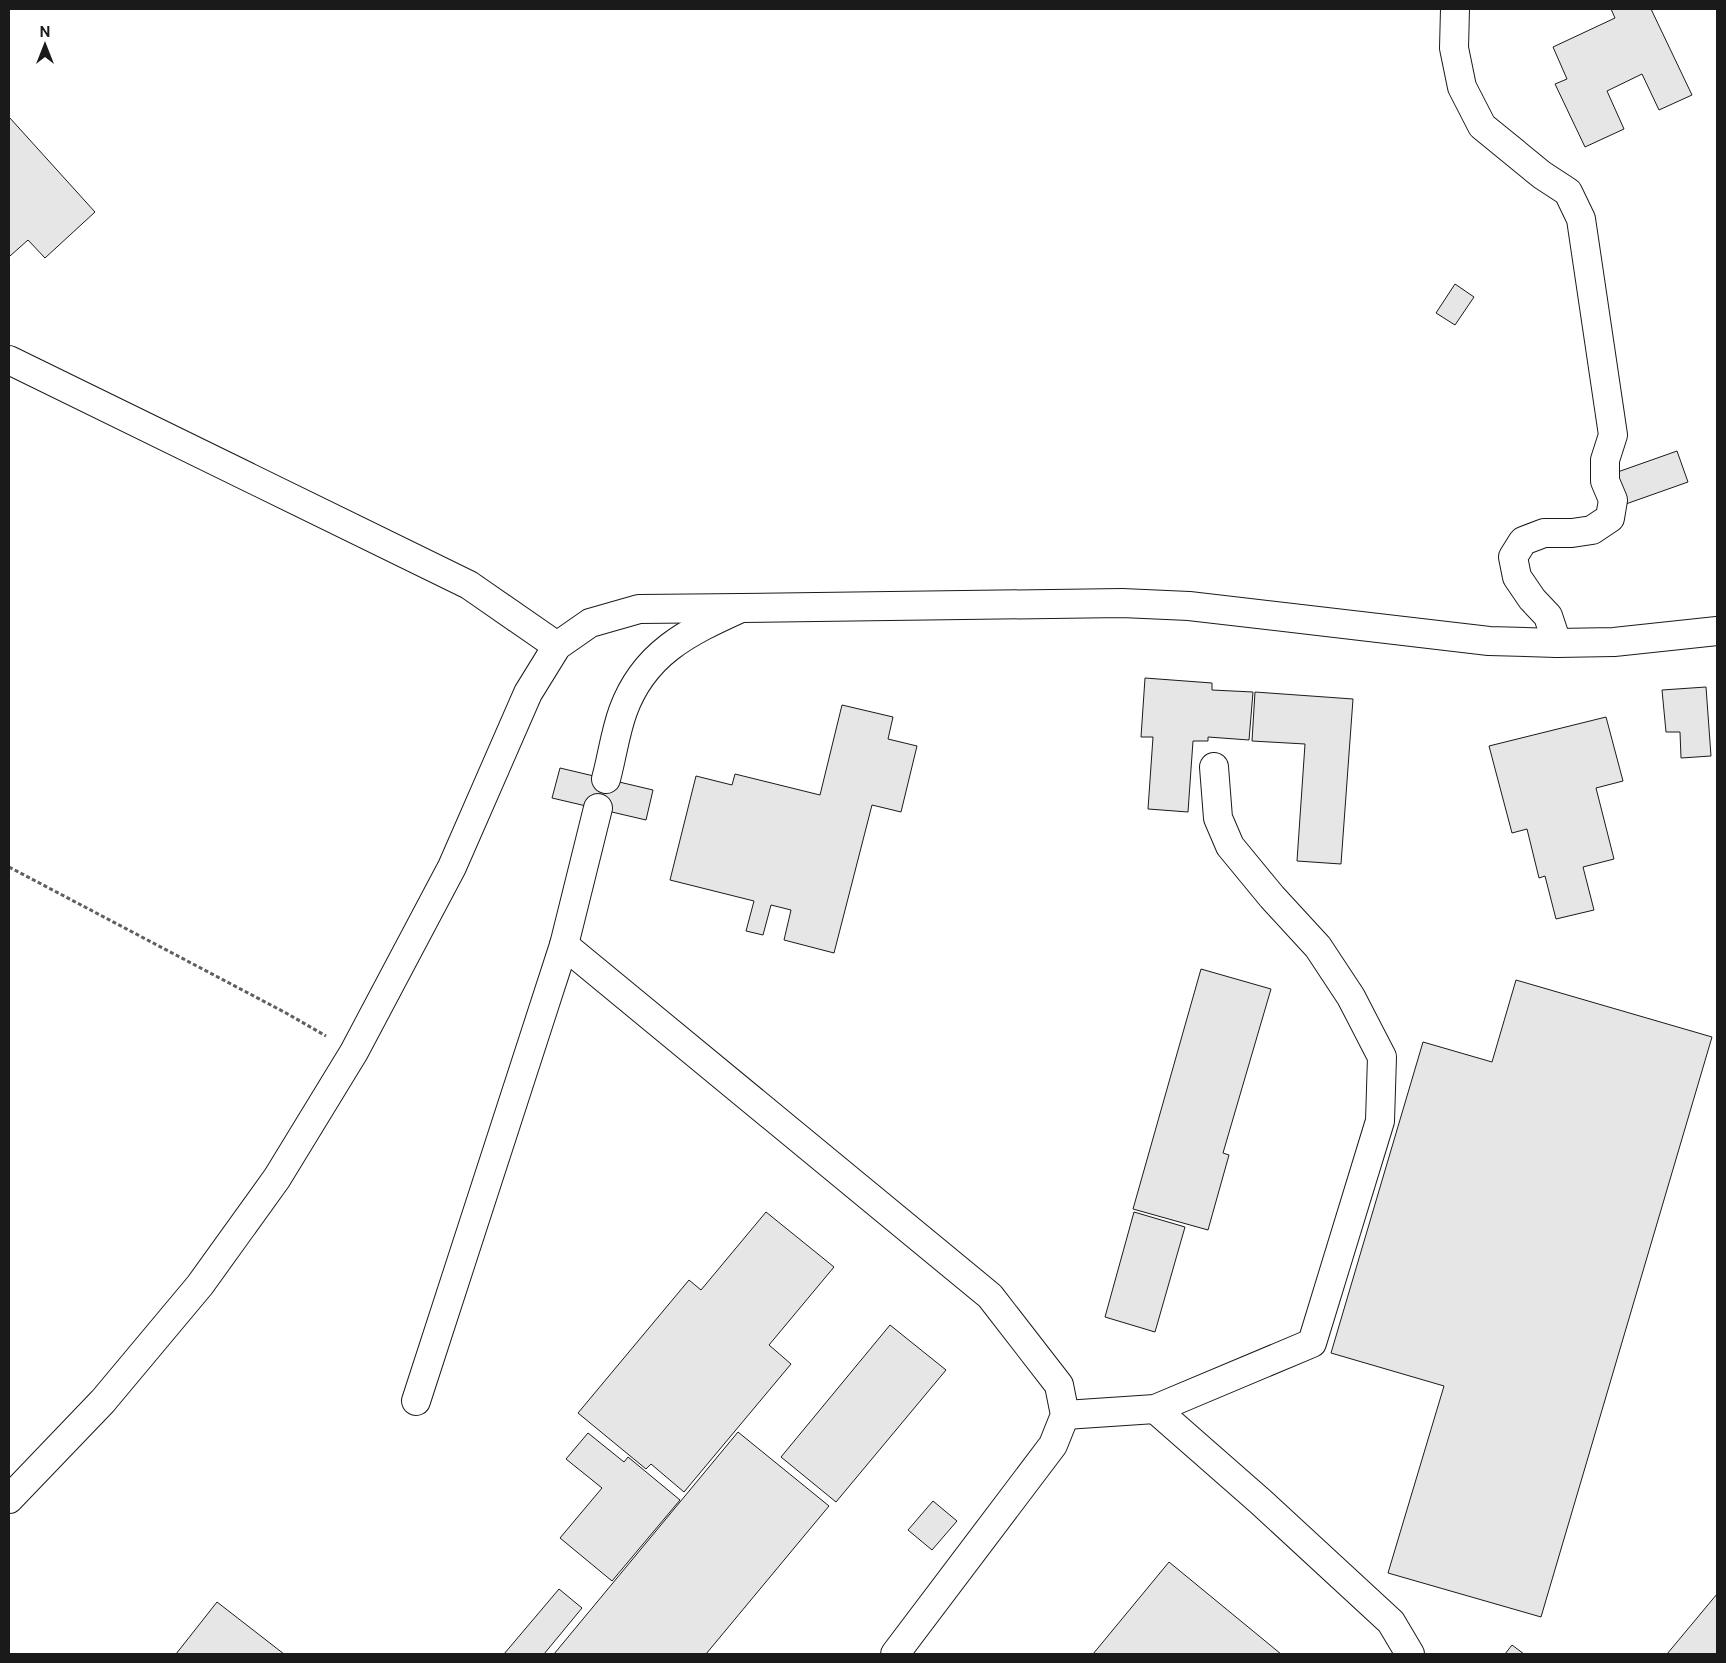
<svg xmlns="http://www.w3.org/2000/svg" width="1726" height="1663" viewBox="0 0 1726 1663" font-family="'Public Sans',sans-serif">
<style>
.building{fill:#e6e6e6;stroke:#1a1a1a}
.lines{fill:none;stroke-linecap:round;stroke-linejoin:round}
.minor-casing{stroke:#1a1a1a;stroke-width:30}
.path{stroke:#5f5f5f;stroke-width:3;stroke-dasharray:4 2.5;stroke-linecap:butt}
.minor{stroke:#fff;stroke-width:28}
</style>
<rect width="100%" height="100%" fill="#fff"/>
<!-- building -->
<g class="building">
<path d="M1611,9h40l41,86 -33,15 -17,-36 -35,17 17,38 -39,18 -30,-63 12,-5 -14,-32 62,-29z"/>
<path d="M9,117l86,95 -50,46 -17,-18 -18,16 -1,-2z"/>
<path d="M1455,284l19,13 -19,28 -19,-12z"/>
<path d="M1677,451l11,31 -65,23 -11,-31z"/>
<path d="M1145,678l67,5v7l41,2 -4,48 -41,-3v4h-15l-5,71 -40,-3 5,-72h-12z"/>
<path d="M1706,687l5,69 -30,2 -1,-26h-14l-4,-42z"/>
<path d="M1255,692l98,7 -12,165 -44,-3 8,-117 -53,-3z"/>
<path d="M842,705l51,12 -5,22 29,7 -16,66 -29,-7 -38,148 -50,-13 7,-30 -20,-5 -8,30 -17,-4 8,-30 -84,-21 26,-104 36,9 3,-11 85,21z"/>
<path d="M1606,717l17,64 -27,7 18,71 -31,8 11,43 -38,9 -11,-43 -6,2 -12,-49 -15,4 -23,-87z"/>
<path d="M560,768l93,22 -7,30 -94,-22z"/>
<path d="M1201,969l70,20 -48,164 6,2 -21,75 -75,-21z"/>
<path d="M1516,980l196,57 -171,580 -153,-44 56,-187 -113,-33 92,-311 69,20z"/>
<path d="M766,1212l68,55 -65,78 22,19 -107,128 -33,-28 -5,5 -68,-56 111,-133 12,10z"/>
<path d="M1134,1212l51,15 -30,105 -50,-15z"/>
<path d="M890,1325l56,45 -110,132 -55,-45z"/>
<path d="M738,1432l91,74 -123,148h-152z"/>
<path d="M588,1433l36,29 4,-5 52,43 -68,81 -52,-43 42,-50 -36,-29z"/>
<path d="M933,1501l24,20 -25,29 -24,-20z"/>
<path d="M1169,1562l112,92h-188z"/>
<path d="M559,1589l23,19 -38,46h-40z"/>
<path d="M1717,1594v60h-50z"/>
<path d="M217,1602l67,52h-108z"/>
<path d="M1512,1645l12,9h-19z"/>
</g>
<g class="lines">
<!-- minor casing -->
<g class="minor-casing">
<g id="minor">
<path d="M1455,9l-1,39 8,39 20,39 60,49 26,17 13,27 32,216 -8,25v21l8,19 -3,18 -18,12 -20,3h-28l-21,8 -10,16 4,20 15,22 16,17 9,27"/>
<path d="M9,360l460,225 88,61"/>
<path d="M606,779c6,-22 9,-46 17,-68 21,-58 65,-79 118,-103l381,-5 67,3 300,35 68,2 57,-1 103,-11"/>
<path d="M564,945l426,351 69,89 6,30 -12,30 -158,209"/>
<path d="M416,1401l148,-456 34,-137"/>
<path d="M1155,1409l106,93 130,120 19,32"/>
<path d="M1065,1415l90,-6 157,-66 68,-222 2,-64 -31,-60 -33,-50 -46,-50 -42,-51 -12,-28 -4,-51"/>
<path d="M9,1499l94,-98 97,-116 77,-107 77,-126 98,-185 76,-174 29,-47 33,-23 49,-14 102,-1"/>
</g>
</g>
<!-- path -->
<path class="path" d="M9,867l277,146 40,23"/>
<!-- minor -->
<use href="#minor" class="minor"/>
</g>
<!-- border -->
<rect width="1726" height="1663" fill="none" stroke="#1a1a1a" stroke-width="20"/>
<!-- north arrow -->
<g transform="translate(45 45)" stroke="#ffffff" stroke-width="4" paint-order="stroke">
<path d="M0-4L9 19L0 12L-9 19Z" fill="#1a1a1a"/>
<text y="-8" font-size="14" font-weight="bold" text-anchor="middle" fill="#1a1a1a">N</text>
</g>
</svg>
